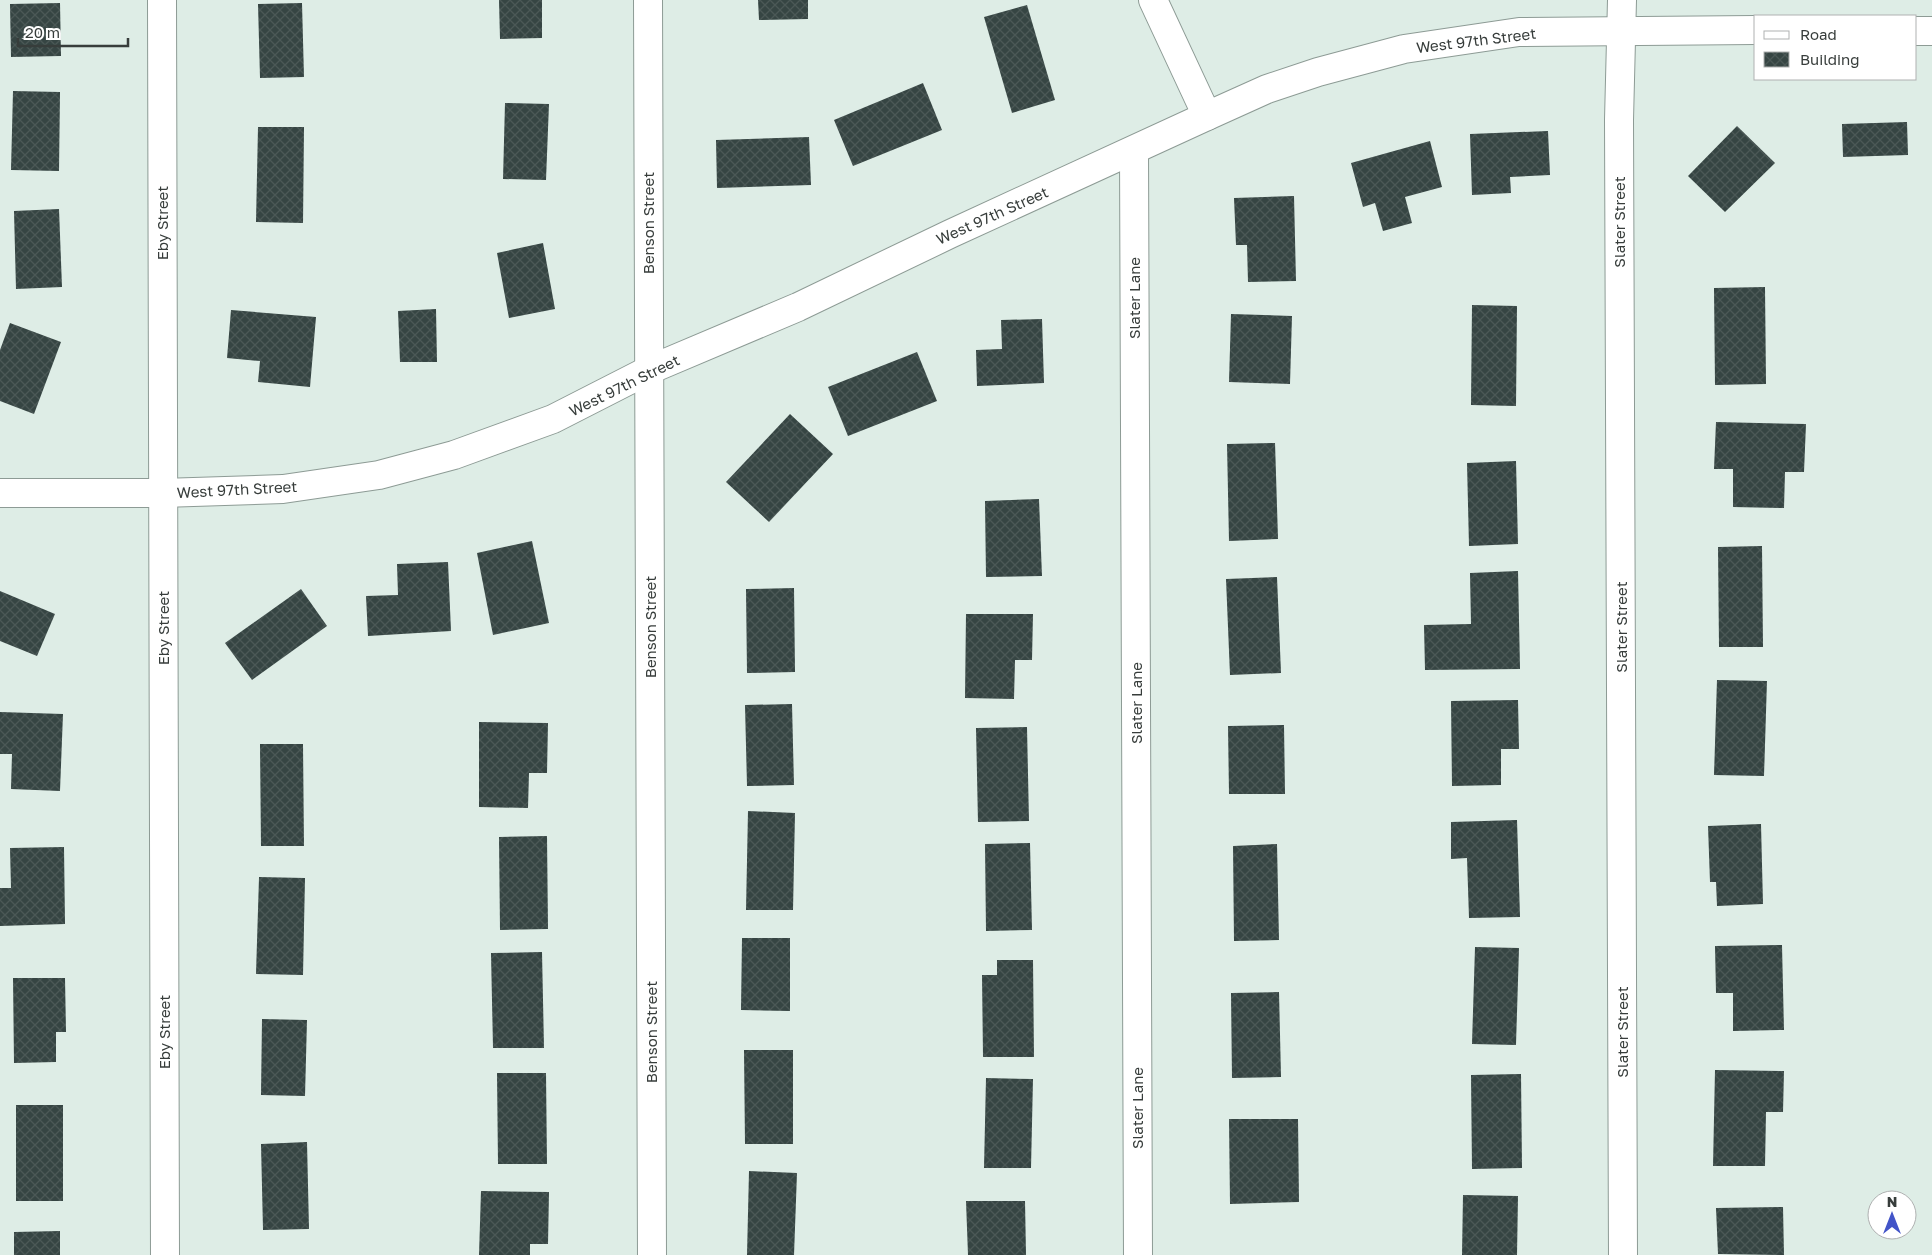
<svg xmlns="http://www.w3.org/2000/svg" width="1932" height="1255" viewBox="0 0 1932 1255" font-family="'Golos Text',sans-serif">
<style>
.building{fill:url(#building-cross-hatch)}
.lines{fill:none;stroke-linecap:round;stroke-linejoin:round}
.street-casing{stroke:#8d9b95;stroke-width:30}
.street{stroke:#fff;stroke-width:28}
.labels{text-anchor:middle;dominant-baseline:central;stroke-width:5;stroke-linejoin:round;paint-order:stroke}
.street-label{font-size:15px;fill:#373d3b;stroke:#fff}
</style>
<defs>
<pattern id="building-cross-hatch" width="8" height="8" patternUnits="userSpaceOnUse" patternTransform="scale(1.25)"><rect width="8" height="8" fill="#364543"/><path d="M0 0l8 8M0 8l8-8" fill="none" stroke="#4b5856"/></pattern>
</defs>
<rect width="100%" height="100%" fill="#deede6"/>
<!-- building -->
<g class="building">
<path d="M499,0h43v38l-42,1z"/>
<path d="M758,0h50v19l-49,1z"/>
<path d="M60,3l1,53 -50,1 -1,-53z"/>
<path d="M302,3l2,74 -44,1 -2,-74z"/>
<path d="M1027,5l28,95 -43,13 -28,-96z"/>
<path d="M923,83l19,47 -89,36 -19,-46z"/>
<path d="M13,91l47,1 -1,79 -48,-1z"/>
<path d="M505,103l44,1 -3,76 -43,-1z"/>
<path d="M1907,122l1,33 -65,2 -1,-33z"/>
<path d="M1737,126l38,37 -50,49 -37,-36z"/>
<path d="M258,127h46l-1,96 -47,-1z"/>
<path d="M1548,131l2,44 -40,2 1,16 -39,2 -2,-61z"/>
<path d="M809,137l2,48 -94,3 -1,-48z"/>
<path d="M1430,141l12,46 -37,10 7,26 -29,8 -8,-28 -12,4 -12,-44z"/>
<path d="M1294,196l2,85 -48,1 -1,-37h-11l-2,-47z"/>
<path d="M59,209l3,78 -46,2 -2,-78z"/>
<path d="M543,243l12,66 -46,9 -12,-65z"/>
<path d="M1765,287l1,97 -51,1 -1,-97z"/>
<path d="M1472,305l45,1 -1,100 -45,-1z"/>
<path d="M436,309l1,53h-37l-2,-51z"/>
<path d="M231,310l85,7 -6,70 -52,-5 2,-21 -33,-3z"/>
<path d="M1231,314l61,2 -2,68 -61,-2z"/>
<path d="M1042,319l2,64 -67,3 -1,-36 26,-1 -1,-29z"/>
<path d="M10,323l51,19 -27,72 -34,-13v-51z"/>
<path d="M917,352l20,49 -89,35 -20,-49z"/>
<path d="M790,414l43,40 -64,68 -43,-40z"/>
<path d="M1716,422l90,2 -2,48h-19l-1,36 -51,-1v-38h-19z"/>
<path d="M1275,443l3,96 -49,2 -2,-97z"/>
<path d="M1516,461l2,83 -49,2 -2,-83z"/>
<path d="M1039,499l3,77 -56,1 -1,-76z"/>
<path d="M532,541l17,82 -56,12 -16,-82z"/>
<path d="M1762,546l1,101h-44l-1,-100z"/>
<path d="M448,562l3,69 -83,5 -2,-40 32,-1 -1,-31z"/>
<path d="M1518,571l2,98 -95,1 -1,-45 47,-1 -1,-51z"/>
<path d="M1277,577l4,96 -51,2 -4,-96z"/>
<path d="M794,588l1,84 -48,1 -1,-84z"/>
<path d="M301,589l26,37 -75,54 -27,-37z"/>
<path d="M0,591l55,23 -18,42 -37,-15z"/>
<path d="M966,614h67l-1,46h-17l-1,39 -49,-1z"/>
<path d="M1717,680l50,1 -3,95 -50,-1z"/>
<path d="M1518,700l1,49h-18v36l-49,1 -1,-85z"/>
<path d="M792,704l2,81 -47,1 -2,-81z"/>
<path d="M0,712l63,2 -3,77 -49,-2 1,-35h-12z"/>
<path d="M479,722l69,1 -1,50h-18l-1,35 -49,-1z"/>
<path d="M1284,725l1,69h-56l-1,-68z"/>
<path d="M1027,727l2,94 -51,1 -2,-94z"/>
<path d="M260,744h43l1,102h-43z"/>
<path d="M748,811l47,2 -2,97h-47z"/>
<path d="M1517,820l3,97 -51,1 -2,-60 -16,1v-37z"/>
<path d="M1761,824l2,80 -46,2 -1,-24h-6l-2,-56z"/>
<path d="M547,836l1,93 -48,1 -1,-93z"/>
<path d="M1030,843l2,87 -46,1 -1,-87z"/>
<path d="M1277,844l2,96 -45,1 -1,-95z"/>
<path d="M64,847l1,77 -65,2v-38h11l-1,-40z"/>
<path d="M259,877l46,1 -2,97 -47,-1z"/>
<path d="M742,938h48v73l-49,-1z"/>
<path d="M1782,945l2,85 -51,1v-38h-17l-1,-47z"/>
<path d="M1475,947l44,1 -3,97 -44,-1z"/>
<path d="M542,952l2,96h-51l-2,-95z"/>
<path d="M997,960h36l1,97h-51l-1,-82h15z"/>
<path d="M13,978h52l1,54h-10v30l-42,1z"/>
<path d="M1279,992l2,85 -49,1 -1,-85z"/>
<path d="M262,1019l45,1 -2,76 -44,-1z"/>
<path d="M744,1050h49v94h-48z"/>
<path d="M1715,1070l69,1 -1,41h-17l-1,54h-52z"/>
<path d="M497,1073h49l1,91h-49z"/>
<path d="M1521,1074l1,94 -50,1 -1,-94z"/>
<path d="M986,1078l47,1 -2,89h-47z"/>
<rect x="16" y="1105" width="47" height="96"/>
<path d="M1229,1119h69l1,83 -69,2z"/>
<path d="M307,1142l2,87 -46,1 -2,-86z"/>
<path d="M749,1171l48,2 -3,82h-47z"/>
<path d="M481,1191l68,1 -1,52h-18v11h-51z"/>
<path d="M1463,1195l55,1 -1,59h-55z"/>
<path d="M966,1201h59l1,54h-58z"/>
<path d="M1783,1207l1,48 -66,-1 -2,-46z"/>
<path d="M60,1231v24h-46v-23z"/>
</g>
<g class="lines">
<!-- street casing -->
<g class="street-casing">
<g id="street">
<path d="M162,0l3,1255"/>
<path d="M648,0l4,1255"/>
<path d="M1153,0l54,116"/>
<path d="M1622,0l-3,120 4,1135"/>
<path d="M1916,31h16"/>
<path d="M1134,151l4,1104"/>
<path d="M0,493h162l121,-4 96,-14 75,-20 99,-36 96,-49 149,-63 152,-73 257,-118 60,-27 51,-17 86,-23 115,-17 237,-2"/>
</g>
</g>
<!-- street -->
<use href="#street" class="street"/>
</g>
<g class="labels">
<!-- street labels -->
<g class="street-label">
<text transform="translate(1476 40) rotate(-7)">West 97th Street</text>
<text transform="translate(992 215) rotate(-24)">West 97th Street</text>
<text transform="translate(1619 222) rotate(-90)">Slater Street</text>
<text transform="translate(162 223) rotate(-90)">Eby Street</text>
<text transform="translate(648 223) rotate(-90)">Benson Street</text>
<text transform="translate(1134 298) rotate(-90)">Slater Lane</text>
<text transform="translate(624 385) rotate(-26)">West 97th Street</text>
<text transform="translate(237 489) rotate(-3)">West 97th Street</text>
<text transform="translate(650 627) rotate(-90)">Benson Street</text>
<text transform="translate(1621 627) rotate(-90)">Slater Street</text>
<text transform="translate(163 628) rotate(-90)">Eby Street</text>
<text transform="translate(1136 703) rotate(-90)">Slater Lane</text>
<text transform="translate(164 1032) rotate(-90)">Eby Street</text>
<text transform="translate(651 1032) rotate(-90)">Benson Street</text>
<text transform="translate(1622 1032) rotate(-90)">Slater Street</text>
<text transform="translate(1137 1108) rotate(-90)">Slater Lane</text>
</g>
</g>
<!-- legend -->
<rect x="1754" y="15" width="162" height="65" fill="#ffffff" stroke="#afb1b1"/>
<rect x="1764" y="31" width="25" height="8" fill="#ffffff" stroke="#afb1b1"/>
<text x="1800" y="40" font-size="15" fill="#373d3b">Road</text>
<rect x="1764" y="52" width="25" height="15" fill="url(#building-cross-hatch)" stroke="#afb1b1"/>
<text x="1800" y="65" font-size="15" fill="#373d3b">Building</text>
<!-- north arrow -->
<g transform="translate(1892 1215)"><circle r="24" fill="#ffffff" stroke="#afb1b1"/>
<path d="M0-4L9 19L0 12L-9 19Z" fill="#4254c8"/>
<text y="-8" font-size="14" font-weight="bold" text-anchor="middle" fill="#373d3b">N</text>
</g>
<!-- scale -->
<path d="M18 38v8h110v-8" fill="none" stroke="#373d3b" stroke-width="2.5"/>
<text x="25" y="38" font-size="15" fill="#373d3b" stroke="#ffffff" stroke-width="4" paint-order="stroke">20 m</text>
</svg>
